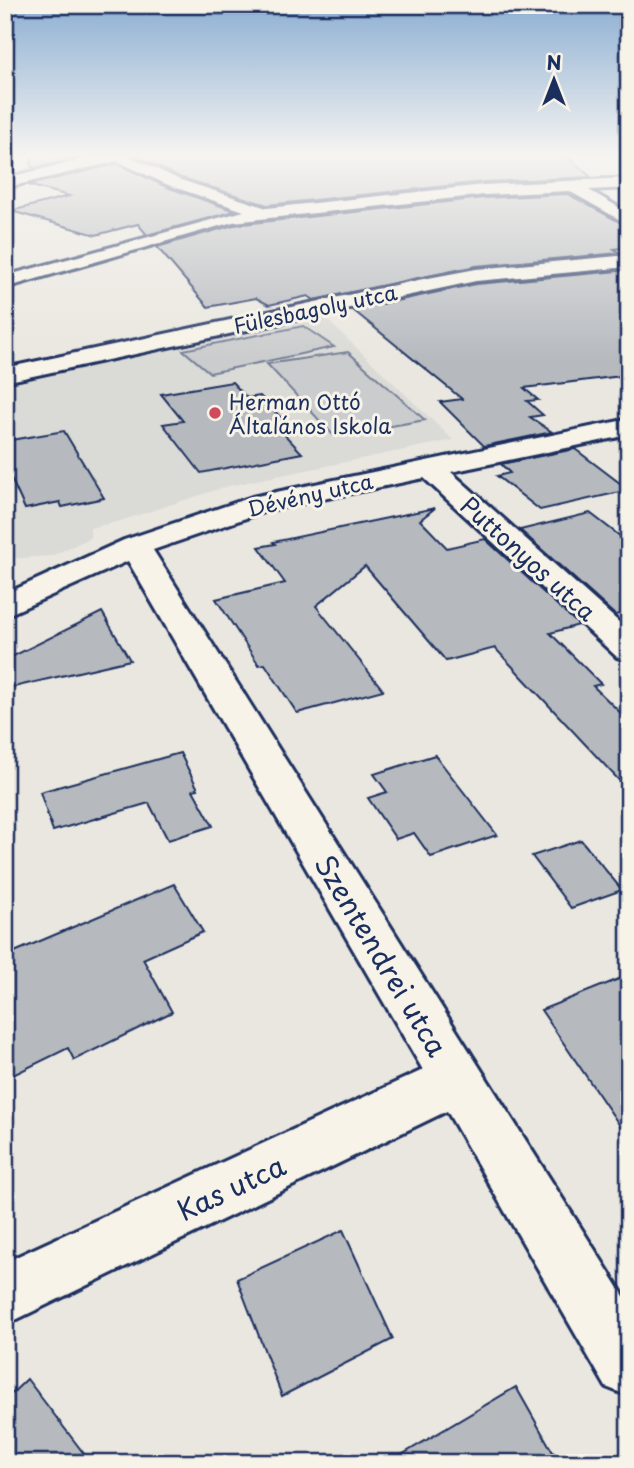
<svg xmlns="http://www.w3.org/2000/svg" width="634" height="1468" viewBox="0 0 634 1468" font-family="'Playpen Sans',sans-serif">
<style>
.built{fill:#dadad6}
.green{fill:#cbcccd;stroke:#737e96;stroke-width:2}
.building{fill:#b6babf;stroke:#1b2f5e;stroke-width:2}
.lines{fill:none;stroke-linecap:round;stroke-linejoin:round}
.minor-casing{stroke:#1b2f5e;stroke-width:6}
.minor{fill:#f7f3e8;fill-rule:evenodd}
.poi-dot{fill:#d1495b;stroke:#f7f3e8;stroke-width:2.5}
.labels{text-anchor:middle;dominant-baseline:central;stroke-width:6;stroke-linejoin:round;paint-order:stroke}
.far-street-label{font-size:21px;fill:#1b2f5e;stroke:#f7f3e8}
.far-poi-label{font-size:21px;fill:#1b2f5e;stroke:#f7f3e8;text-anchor:start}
.street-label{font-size:24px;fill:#1b2f5e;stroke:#f7f3e8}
.near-street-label{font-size:28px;fill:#1b2f5e;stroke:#f7f3e8}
</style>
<rect width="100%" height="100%" fill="#eae7e0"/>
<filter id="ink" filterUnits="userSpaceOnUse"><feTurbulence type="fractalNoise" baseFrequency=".0143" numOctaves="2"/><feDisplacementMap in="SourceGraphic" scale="14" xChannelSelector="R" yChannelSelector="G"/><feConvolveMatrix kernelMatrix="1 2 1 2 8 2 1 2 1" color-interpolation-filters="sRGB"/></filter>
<g filter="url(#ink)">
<!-- built -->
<path class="built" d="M321,314l132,126 -225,46 -108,35 -30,7v10l-39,18 -46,3v-173z"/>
<!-- green -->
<g class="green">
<path d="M303,326l31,21 -124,26 -27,-23z"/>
<path d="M348,352l77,68 -91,16 -67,-72z"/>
</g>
<!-- building -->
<g class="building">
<path d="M32,154h62l-59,14 -4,-1z"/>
<path d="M131,154h433l27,23 -107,5 -217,23 -88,-28z"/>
<path d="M117,164l50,23 68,24 -88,24 -9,-11 -42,11 -85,-24 58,-15 -41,-11z"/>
<path d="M568,194l61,33v20l-15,2 6,4 -144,13 -162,34 -6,-4 -39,9 -13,-7 -48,9 -51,-60 77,-22 250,-27z"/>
<path d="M629,270v105l-105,13 14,12 -11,1 16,14 -13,2 22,15 -68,14 -44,-44 22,-3 -109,-89 123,-26z"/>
<path d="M232,382l15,16 13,-2 32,33 -11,2 21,22 -101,20 -38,-49 20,-3 -22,-27z"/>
<path d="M64,431l40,67 -42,9 -2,-5 -35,7 -20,-44v-24z"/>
<path d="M575,449l54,41 -89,20 -43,-34 13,-3 -9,-9z"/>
<path d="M435,508l-15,12 27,28 38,-9 94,86 -29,8 51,51 -8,2 36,35v70l-134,-143 -49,13 -81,-95 -49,40 67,84 -86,23 -32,-49 -6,1 -43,-66 69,-16 -26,-36 16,-3 -2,-2z"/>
<path d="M590,513l39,30v69l-14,3 -95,-85z"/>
<path d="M102,612l28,48 -125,29v-29z"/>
<path d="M180,753l18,36 -5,1 20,36 -45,14 -19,-37 -96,28 -13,-39z"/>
<path d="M435,755l62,80 -66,22 -17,-24 -18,6 -28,-41 19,-6 -13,-18z"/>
<path d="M581,840l41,50 -51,18 -39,-52z"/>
<path d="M174,884l29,48 -60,27 29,53 -98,48 -6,-12 -63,31v-123z"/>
<path d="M629,975v164l-88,-129z"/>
<path d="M343,1230l50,109 -111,57 -45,-117z"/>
<path d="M27,1379l64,84h-86v-63z"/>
<path d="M516,1387l43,76h-171z"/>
</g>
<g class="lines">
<!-- minor casing -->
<g class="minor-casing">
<g id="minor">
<path d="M106,154h19l53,25 89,29 217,-23 145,-7v10l-40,2 40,23v12l-60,-34 -85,4 -251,27 -228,66v-12l239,-65 -76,-26 -51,-24 -112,27v-10z"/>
<path d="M629,255v12l-153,14 -471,101v-14l418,-89 53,-10z"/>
<path d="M629,419v16l-178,37 178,159v29l-12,-3 -193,-179 -155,32 -116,40 476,754v92l-23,-9 -159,-276 -442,214v-63l418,-192 -295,-509 -123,55v-22l119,-54 128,-43z"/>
</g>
</g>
<!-- minor -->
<use href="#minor" class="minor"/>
</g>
</g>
<!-- sky -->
<linearGradient id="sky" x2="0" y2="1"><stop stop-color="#8cafd3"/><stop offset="0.43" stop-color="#f6f4f1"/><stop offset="1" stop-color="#f6f4f1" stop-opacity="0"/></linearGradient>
<rect width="634" height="360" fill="url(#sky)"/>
<!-- markers -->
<circle class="poi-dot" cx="215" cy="413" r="7"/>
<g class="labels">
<!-- far-street labels -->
<g class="far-street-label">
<text transform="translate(315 308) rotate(-12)">Fülesbagoly utca</text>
<text transform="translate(310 494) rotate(-13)">Dévény utca</text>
</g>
<!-- far-poi labels -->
<g class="far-poi-label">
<text x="229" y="401">Herman Ottó<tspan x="229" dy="24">Általános Iskola</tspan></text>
</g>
<!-- street labels -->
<g class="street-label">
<text transform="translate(529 558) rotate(42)">Puttonyos utca</text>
</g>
<!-- near-street labels -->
<g class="near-street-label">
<text transform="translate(382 955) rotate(59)">Szentendrei utca</text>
<text transform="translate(231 1187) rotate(-25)">Kas utca</text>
</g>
</g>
<!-- margin -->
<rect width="634" height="1468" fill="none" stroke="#f7f3e8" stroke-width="28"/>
<rect x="14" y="14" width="606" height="1440" fill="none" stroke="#1b2f5e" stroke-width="2.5" filter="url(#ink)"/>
<!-- north arrow -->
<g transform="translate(554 80)" stroke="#f7f3e8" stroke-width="5" paint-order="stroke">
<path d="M0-5L12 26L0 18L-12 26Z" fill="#1b2f5e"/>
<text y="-10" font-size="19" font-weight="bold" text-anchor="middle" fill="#1b2f5e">N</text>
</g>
</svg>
